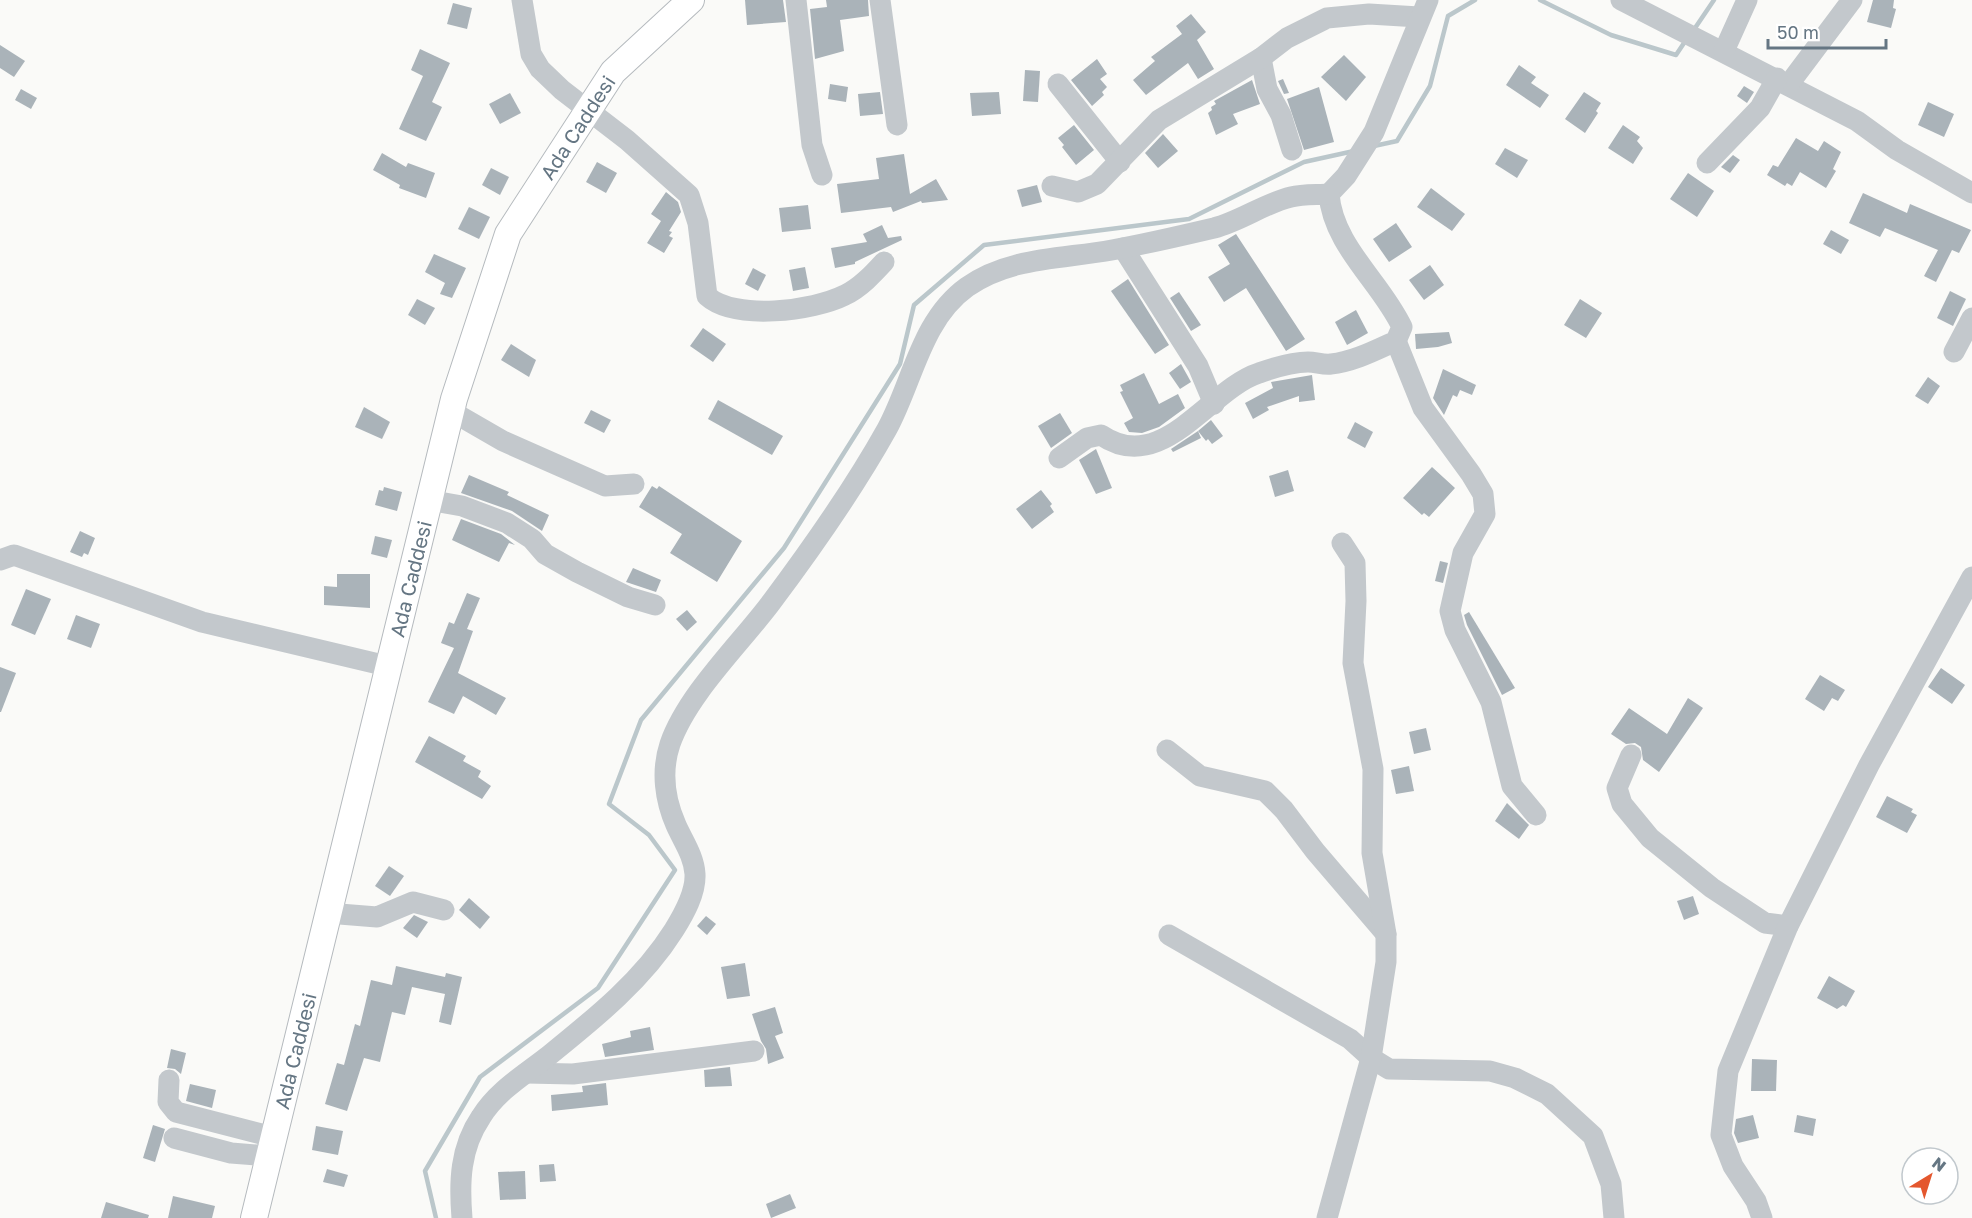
<svg xmlns="http://www.w3.org/2000/svg" width="1972" height="1218" viewBox="0 0 1972 1218" font-family="'Golos Text',sans-serif">
<style>
.lines{fill:none;stroke-linecap:round;stroke-linejoin:round}
.stream{stroke:#bbc7cb;stroke-width:4.5}
.building{fill:#aab3b9}
.major-casing{stroke:#b5babe;stroke-width:28}
.minor{stroke:#c3c8cc;stroke-width:21}
.major{stroke:#fff;stroke-width:26}
.labels{text-anchor:middle;dominant-baseline:central;stroke-width:6;stroke-linejoin:round;paint-order:stroke}
.street-label{font-size:20px;fill:#657683;stroke:#fff}
</style>
<rect width="100%" height="100%" fill="#fafaf8"/>
<g class="lines">
<!-- stream -->
<g class="stream">
<path d="M1540,0l71,35 65,20 10,-15"/>
<path d="M1693,31l21,-31"/>
<path d="M1374,146l23,-5 33,-55 18,-70 27,-16"/>
<path d="M436,1218l-11,-47 55,-94 118,-89 77,-118 -26,-35 -40,-31 32,-84 143,-172 116,-184 14,-59 70,-60 205,-26 115,-57 50,-11"/>
</g>
</g>
<!-- building -->
<g class="building">
<path d="M745,0h38l3,22 -39,3z"/>
<path d="M826,0h42l1,16 -29,4 4,31 -29,8 -5,-50 17,-2z"/>
<path d="M1873,0h21l-1,8 3,1 -5,19 -24,-6z"/>
<path d="M453,3l19,5 -5,21 -20,-5z"/>
<path d="M1191,14l15,18 -9,8 17,29 -16,10 -10,-16 -42,32 -13,-15 22,-19 -4,-4 31,-23 -6,-8z"/>
<path d="M0,45l25,16 -11,16 -14,-9z"/>
<path d="M420,49l30,14 -18,39 10,5 -16,34 -27,-12 24,-53 -12,-6z"/>
<path d="M1344,55l22,22 -20,24 -25,-24z"/>
<path d="M1097,59l10,15 -7,5 7,8 -5,5 2,3 -12,11 -21,-26z"/>
<path d="M1519,65l17,12 -5,6 18,12 -9,13 -34,-23z"/>
<path d="M1025,70l15,1 -2,31 -15,-1z"/>
<path d="M1283,79l6,14 -5,1 -6,-13z"/>
<path d="M1252,80l8,24 -27,10 5,10 -22,11 -8,-22 4,-3 -1,-3 5,-3 -2,-3z"/>
<path d="M830,84l18,3 -2,15 -18,-3z"/>
<path d="M1744,86l10,6 -7,11 -10,-7z"/>
<path d="M1319,87l15,55 -30,8 -17,-51z"/>
<path d="M21,89l16,9 -6,11 -16,-9z"/>
<path d="M880,92l3,22 -23,2 -2,-22z"/>
<path d="M999,92l2,22 -29,2 -2,-23z"/>
<path d="M1584,92l17,11 -5,8 2,2 -13,20 -20,-14z"/>
<path d="M510,93l11,20 -21,11 -11,-20z"/>
<path d="M1928,102l26,12 -10,23 -26,-12z"/>
<path d="M1074,125l20,25 -18,15 -14,-18 2,-2 -6,-7z"/>
<path d="M1623,125l17,12 -3,4 6,7 -10,16 -25,-16z"/>
<path d="M1163,134l15,17 -20,17 -13,-15z"/>
<path d="M1796,138l22,13 6,-10 17,11 -8,17 3,2 -10,17 -26,-16 -8,14 -5,-3 -2,3 -18,-11 6,-10 5,2z"/>
<path d="M1505,148l23,12 -11,18 -22,-14z"/>
<path d="M382,153l24,14 2,-4 27,10 -9,25 -27,-10 1,-3 -27,-15z"/>
<path d="M904,154l6,40 26,-15 12,21 -26,3 -1,-2 -28,11 -2,-5 -50,6 -4,-29 42,-5 -3,-21z"/>
<path d="M1733,155l7,5 -10,13 -9,-6z"/>
<path d="M597,162l20,11 -11,20 -20,-11z"/>
<path d="M491,168l18,9 -9,18 -18,-10z"/>
<path d="M1688,173l26,18 -17,26 -27,-18z"/>
<path d="M1037,185l5,17 -20,5 -5,-17z"/>
<path d="M1431,188l34,26 -13,17 -35,-24z"/>
<path d="M666,192l12,10 3,10 -12,19 3,1 -3,4 4,2 -9,15 -17,-10 14,-22 -10,-7z"/>
<path d="M1863,193l44,20 3,-9 61,26 -12,23 -7,-3 -16,32 -12,-6 14,-26 -53,-22 -5,9 -31,-14z"/>
<path d="M808,205l3,24 -29,3 -3,-24z"/>
<path d="M469,207l21,10 -11,22 -21,-10z"/>
<path d="M1396,223l16,24 -23,15 -16,-23z"/>
<path d="M882,225l6,13 13,-2 1,4 -47,22v2l-20,4 -4,-20 36,-6 -4,-8z"/>
<path d="M1831,230l18,10 -8,14 -18,-10z"/>
<path d="M1236,234l69,105 -19,12 -40,-63 -22,14 -16,-25 22,-13 -12,-19z"/>
<path d="M434,254l32,14 -14,30 -12,-4 5,-11 -20,-11z"/>
<path d="M1430,265l14,20 -20,15 -15,-20z"/>
<path d="M805,267l4,21 -16,3 -4,-21z"/>
<path d="M753,268l13,7 -8,16 -13,-7z"/>
<path d="M1128,279l41,66 -14,9 -44,-63z"/>
<path d="M1950,291l16,8 -13,27 -16,-8z"/>
<path d="M1179,292l22,33 -10,6 -21,-33z"/>
<path d="M417,299l18,9 -10,17 -17,-10z"/>
<path d="M1580,299l22,14 -16,25 -22,-13z"/>
<path d="M1356,310l12,23 -21,12 -12,-23z"/>
<path d="M703,328l23,16 -13,18 -23,-16z"/>
<path d="M1449,332l3,11 -14,4 -22,2 -1,-15z"/>
<path d="M511,344l25,16 -7,17 -28,-17z"/>
<path d="M1181,364l10,18 -11,7 -11,-16z"/>
<path d="M1443,369l33,16 -4,10 -12,-5 -3,7 -4,-2 -9,20 -11,-17z"/>
<path d="M1144,373l15,31 19,-10 7,14 -26,19 -17,6 -13,-1 -5,-9 9,-5 -13,-26 3,-1 -3,-6z"/>
<path d="M1312,375l3,25 -16,2v-6l-32,11 2,3 -16,9 -8,-16 28,-15 -2,-6z"/>
<path d="M1928,377l12,9 -12,18 -13,-8z"/>
<path d="M718,400l65,36 -11,19 -64,-36z"/>
<path d="M364,407l26,15 -8,17 -27,-12z"/>
<path d="M591,410l20,10 -7,13 -20,-10z"/>
<path d="M1060,413l12,20 -21,15 -13,-22z"/>
<path d="M1211,420l12,16 -11,8 -4,-5 -2,2 -8,-10z"/>
<path d="M1355,422l18,10 -8,16 -18,-10z"/>
<path d="M1198,431l3,7 -28,14 -2,-3z"/>
<path d="M1096,449l16,39 -16,6 -17,-34z"/>
<path d="M1432,467l23,21 -26,29 -5,-4 -2,2 -19,-17z"/>
<path d="M1288,470l6,21 -19,6 -6,-21z"/>
<path d="M469,475l40,17 -2,3 42,20 -7,16 -30,-20 -51,-18z"/>
<path d="M652,486l5,3 2,-3 83,55 -25,41 -47,-29 12,-19 -43,-27z"/>
<path d="M384,487l18,5 -5,19 -22,-6 4,-15 4,1z"/>
<path d="M1041,490l11,14 -2,2 4,6 -22,17 -16,-20z"/>
<path d="M461,519l40,15 14,11 -6,-2 -10,19 -47,-22z"/>
<path d="M80,531l15,7 -7,17 -4,-2 -2,4 -12,-5z"/>
<path d="M375,536l17,4 -5,18 -16,-4z"/>
<path d="M1440,561l8,2 -5,20 -8,-2z"/>
<path d="M633,568l28,12 -5,12 -30,-10z"/>
<path d="M337,574h33v34l-46,-3v-19l13,1z"/>
<path d="M26,589l25,10 -16,36 -24,-10z"/>
<path d="M467,593l13,5 -13,31 6,2 -15,42 48,25 -10,17 -33,-19 -9,18 -26,-12 26,-54 -13,-5 8,-21 5,2z"/>
<path d="M687,610l10,12 -10,9 -11,-12z"/>
<path d="M1469,612l46,76 -13,7 -35,-70 -3,-10z"/>
<path d="M76,615l24,9 -9,24 -24,-9z"/>
<path d="M0,667l16,6 -15,39h-1z"/>
<path d="M1941,668l24,17 -13,19 -24,-17z"/>
<path d="M1820,675l25,15 -7,11 -6,-3 -8,13 -19,-12z"/>
<path d="M1688,698l15,10 -44,64 -16,-12 -2,-13 -6,-4 -9,1 -15,-10 18,-26 38,26z"/>
<path d="M1426,728l5,22 -17,4 -5,-22z"/>
<path d="M429,736l37,20 -3,5 18,10 -3,6 13,9 -9,13 -67,-37z"/>
<path d="M1409,766l5,25 -18,3 -5,-24z"/>
<path d="M1887,796l26,13 -2,3 6,3 -10,18 -31,-16z"/>
<path d="M1507,803l22,22 -10,14 -24,-18z"/>
<path d="M389,866l15,10 -14,20 -15,-10z"/>
<path d="M1693,896l6,18 -15,6 -7,-19z"/>
<path d="M469,898l21,19 -10,12 -21,-19z"/>
<path d="M414,915l14,7 -11,16 -14,-10z"/>
<path d="M706,916l10,8 -9,11 -10,-9z"/>
<path d="M745,963l5,33 -23,3 -6,-32z"/>
<path d="M396,966l49,11 1,-4 16,4 -11,48 -12,-3 6,-28 -33,-7 -7,28 -13,-3 -12,50 -16,-4 -17,53 -22,-7 12,-41 7,2 11,-41 5,2 11,-46 21,5z"/>
<path d="M1829,976l26,15 -9,16 -3,-2 -6,4 -20,-11z"/>
<path d="M775,1007l8,26 -8,3 9,22 -16,6 -2,-15 -5,-8 -9,-27z"/>
<path d="M650,1027l4,23 -49,7 -3,-13 29,-7 -1,-6z"/>
<path d="M171,1049l15,4 -5,21 -6,-5 -8,-1z"/>
<path d="M1752,1059l25,1 -1,31h-25z"/>
<path d="M730,1067l2,19 -27,1 -1,-17z"/>
<path d="M606,1083l2,22 -56,6 -1,-16 32,-3 -1,-6z"/>
<path d="M190,1084l26,6 -4,18 -26,-7z"/>
<path d="M1753,1115l6,23 -21,5 -4,-10 2,-14z"/>
<path d="M1797,1115l19,4 -3,17 -19,-4z"/>
<path d="M153,1125l12,4 -10,33 -12,-4z"/>
<path d="M316,1126l27,5 -5,24 -26,-5z"/>
<path d="M554,1164l2,17 -16,1 -1,-17z"/>
<path d="M327,1169l21,6 -4,12 -21,-5z"/>
<path d="M525,1171l1,28 -26,1 -2,-28z"/>
<path d="M790,1194l6,14 -25,10 -5,-14z"/>
<path d="M173,1196l42,10 -3,12h-44z"/>
<path d="M106,1202l43,13 -1,3h-47z"/>
</g>
<g class="lines">
<!-- major casing -->
<g class="major-casing">
<g id="major">
<path id="s1" d="M254,1218l200,-819 54,-165 105,-162 78,-72"/>
</g>
</g>
<!-- minor -->
<g class="minor">
<path d="M522,0l9,54 9,15 22,21 65,50 62,55 9,28 9,73c28,25 106,15 138,-1 15,-7 28,-21 39,-33"/>
<path d="M796,0l16,145 10,30"/>
<path d="M880,0l17,125"/>
<path d="M1621,0l236,121 40,29 75,43"/>
<path d="M1724,51l23,-51"/>
<path d="M1261,58l6,31 14,26 11,35"/>
<path d="M1058,84l62,78"/>
<path d="M1789,84l63,-84"/>
<path d="M1707,163l53,-55 17,-30"/>
<path d="M1052,186l26,6 19,-8 62,-64 102,-62 26,-20 40,-20 42,-4 50,3"/>
<path d="M1123,248l75,118 16,38"/>
<path d="M1396,341l27,67 48,66 12,20 2,20 -22,39 -13,58 5,19 36,72 21,84 24,29"/>
<path d="M1954,352l18,-34"/>
<path d="M451,411l52,30 102,45 29,-2"/>
<path d="M1059,458l28,-20 14,-3c61,42 108,-46 158,-62 14,-5 34,-11 49,-11 8,0 15,3 23,2 22,-2 45,-14 65,-23l6,-14c-21,-45 -69,-81 -73,-133l17,-18 28,-44 54,-132"/>
<path d="M428,500l34,6 45,17 25,16 13,15 32,18 51,25 27,8"/>
<path d="M0,560l14,-5 188,67 185,44"/>
<path d="M1167,750l33,26 65,15 19,19 31,41 71,83"/>
<path d="M1631,755l-14,33 5,16 28,34 62,50 53,35 23,3"/>
<path d="M327,913l50,4 36,-15 31,8"/>
<path d="M1169,935l181,104 21,19 18,11 101,2 25,7 32,16 46,42 18,48 3,34"/>
<path d="M526,1073l47,1 181,-23"/>
<path d="M169,1080l-1,22 8,10 97,25"/>
<path d="M174,1138l57,15 38,3"/>
<path d="M462,1218c-3,-36 -2,-70 19,-101 16,-26 43,-42 66,-60 47,-38 95,-76 127,-127 10,-16 22,-37 21,-56 -1,-18 -12,-33 -19,-49 -11,-25 -15,-54 -6,-81 17,-49 69,-99 100,-140 42,-56 83,-114 117,-175 26,-48 34,-109 80,-142 42,-30 96,-28 145,-37 34,-6 68,-14 102,-22 27,-7 51,-25 77,-31 12,-3 26,-2 38,-3"/>
<path d="M1327,1218l44,-160 15,-96v-28l-14,-81 1,-84 -20,-106 3,-62 -1,-38 -13,-20"/>
<path d="M1762,1218l-6,-17 -23,-35 -12,-31 7,-64 60,-145 81,-161 103,-188"/>
</g>
<!-- major -->
<use href="#major" class="major"/>
</g>
<g class="labels">
<!-- street labels -->
<g class="street-label">
<text stroke="none"><textPath href="#s1" startOffset="1144">Ada Caddesi</textPath></text>
<text stroke="none"><textPath href="#s1" startOffset="658">Ada Caddesi</textPath></text>
<text stroke="none"><textPath href="#s1" startOffset="172">Ada Caddesi</textPath></text>
</g>
</g>
<!-- north arrow -->
<g transform="translate(1930 1176) rotate(38)"><circle r="28" fill="#ffffff" stroke="#c1c8cd" stroke-width="1.5"/>
<path d="M0-4.5L10 22L0 15L-10 22Z" fill="#e4572e"/>
<text y="-9" font-size="16" font-weight="bold" text-anchor="middle" fill="#657683">N</text>
</g>
<!-- scale -->
<path d="M1768 39v9h118v-9" fill="none" stroke="#657683" stroke-width="3"/>
<text x="1777" y="39" font-size="18" fill="#657683" stroke="#ffffff" stroke-width="4.5" paint-order="stroke">50 m</text>
</svg>
